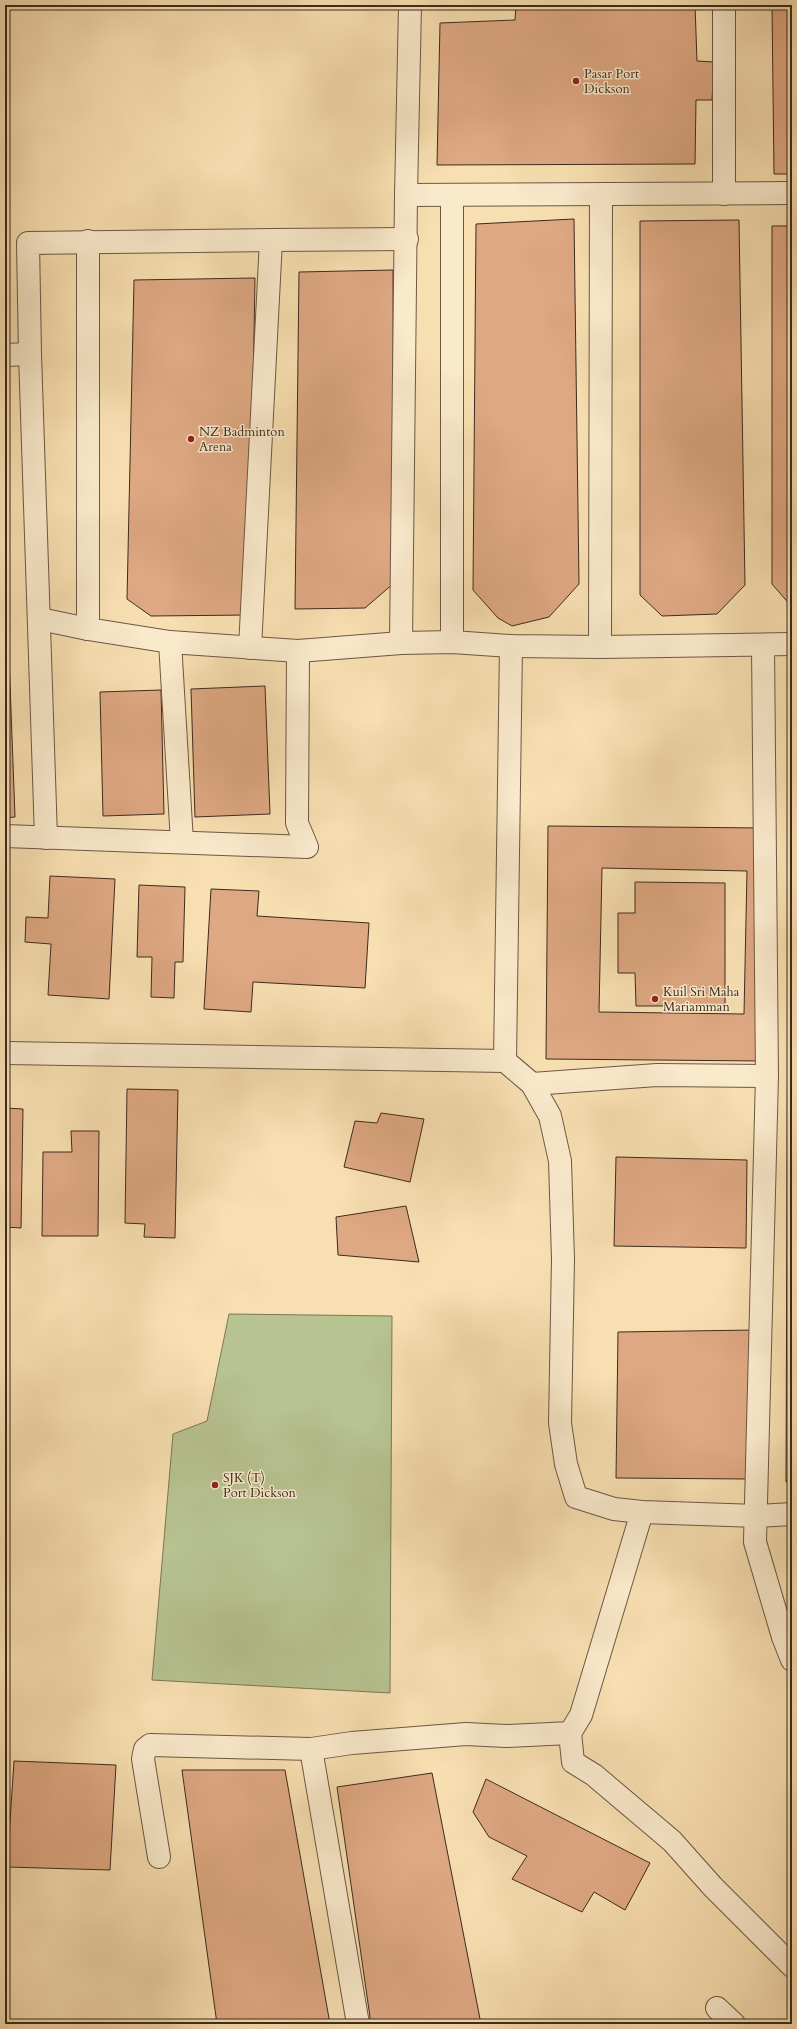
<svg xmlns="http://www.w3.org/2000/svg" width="797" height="2029" viewBox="0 0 797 2029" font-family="Cardo,serif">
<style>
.green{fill:#b7c391;stroke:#7a7758}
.building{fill:#dea882;stroke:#3c2b1e;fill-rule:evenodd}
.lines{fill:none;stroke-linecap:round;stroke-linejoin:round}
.minor-casing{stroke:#6b5843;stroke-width:24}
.minor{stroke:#faeacc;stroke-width:22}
.poi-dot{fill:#8f2418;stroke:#faeacc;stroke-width:1.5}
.labels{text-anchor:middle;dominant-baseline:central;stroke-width:3;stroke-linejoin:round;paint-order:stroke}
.poi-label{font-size:13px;fill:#3c2b1e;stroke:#faeacc;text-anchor:start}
</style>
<rect width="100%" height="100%" fill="#f8dfb1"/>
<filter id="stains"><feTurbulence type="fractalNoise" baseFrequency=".005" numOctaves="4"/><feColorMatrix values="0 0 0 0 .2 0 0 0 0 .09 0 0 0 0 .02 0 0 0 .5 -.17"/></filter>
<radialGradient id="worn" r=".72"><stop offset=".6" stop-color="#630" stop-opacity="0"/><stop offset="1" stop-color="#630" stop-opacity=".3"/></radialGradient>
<!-- green -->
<path class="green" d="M229,1314l163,2 -2,377 -238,-13 21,-246 34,-13z"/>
<!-- building -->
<g class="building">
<path d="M516,5h179l2,56 17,1 -2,38h-16l-1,64 -258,1 3,-142 75,-3z"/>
<path d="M772,5h20v169h-18z"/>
<path d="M574,219l5,365 -30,33 -37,9 -14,-8 -25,-28 3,-366z"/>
<path d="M739,220l6,365 -28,29 -55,2 -22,-21v-374z"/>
<path d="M772,226h20v381l-20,-23z"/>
<path d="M393,270l1,313 -29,25 -70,1 4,-337z"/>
<path d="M255,278l-6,337 -98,1 -24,-17 7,-319z"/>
<path d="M5,549l10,268 -10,1z"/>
<path d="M789,661h3v821h-6z"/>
<path d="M265,686l5,128 -75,3 -4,-128z"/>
<path d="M161,690l3,124 -61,2 -3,-124z"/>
<path d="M548,826l217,2 -3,233 -216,-2zM602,868l145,3 -3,143 -145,-2z"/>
<path d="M50,876l65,3 -6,120 -61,-4 3,-51 -26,-2 1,-25 22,1z"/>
<path d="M635,882l90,1v123h-89l-1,-33h-17v-60h17z"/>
<path d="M139,885l46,2 -2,75h-8l-1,36 -23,-1 1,-40h-15z"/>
<path d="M211,889l48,2 -2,25 112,7 -4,65 -112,-6 -2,30 -47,-3z"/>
<path d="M127,1089l51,1 -3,148 -31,-1 1,-13 -20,-1z"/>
<path d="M5,1108l18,1 -2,119 -16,-1z"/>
<path d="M381,1113l43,6 -14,63 -66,-15 11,-46 22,2z"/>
<path d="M71,1131h28l-1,105h-56l1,-84h29z"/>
<path d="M616,1157l131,3 -1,88 -132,-2z"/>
<path d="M406,1206l13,56 -81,-7 -2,-38z"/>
<path d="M755,1330l-8,149 -131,-1 2,-146z"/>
<path d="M14,1761l102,4 -6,105 -103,-3z"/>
<path d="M182,1770h103l45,254h-113z"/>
<path d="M432,1773l49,251h-110l-34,-237z"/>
<path d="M486,1779l164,84 -25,47 -31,-18 -12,20 -70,-33 15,-23 -38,-19 -16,-25z"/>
</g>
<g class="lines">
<!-- minor casing -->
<g class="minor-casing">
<g id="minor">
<path d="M724,5v189"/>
<path d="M406,195l386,-2"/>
<path d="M452,195v447"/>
<path d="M88,241v388"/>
<path d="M5,355l25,-1"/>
<path d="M40,619l48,10 82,13 128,9 103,-8 51,-1 59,4 89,1 192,-3"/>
<path d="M170,642l12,200"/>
<path d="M401,643l5,-448 4,-190"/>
<path d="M763,645l4,431 -12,466 28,95 9,23"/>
<path d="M600,647l1,-453"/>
<path d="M250,648l21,-408 136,-1"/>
<path d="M5,836l302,11 -10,-24 1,-172"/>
<path d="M46,838l-16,-484 -2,-111 243,-3"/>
<path d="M5,1053l500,8 27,23 18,32 10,45 3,98 -3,164 6,41 10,33 38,12 28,3 115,4 35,-2"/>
<path d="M505,1061l6,-415"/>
<path d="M532,1084l125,-9 110,1"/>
<path d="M570,1733l3,29 21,13 78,66 41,46 79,79"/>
<path d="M311,1749l47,275"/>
<path d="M159,1857l-16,-98 2,-10 5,-4 161,4 41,-6 114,-9 40,2 64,-3 11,-18 61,-203"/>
<path d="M717,2008l17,16"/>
</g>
</g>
<!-- minor -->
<use href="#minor" class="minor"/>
</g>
<!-- markers -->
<g class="poi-dot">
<circle cx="576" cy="81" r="4"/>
<circle cx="191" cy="439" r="4"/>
<circle cx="655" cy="999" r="4"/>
<circle cx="215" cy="1485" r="4"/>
</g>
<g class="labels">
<!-- poi labels -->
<g class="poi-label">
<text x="584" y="74">Pasar Port<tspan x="584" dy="15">Dickson</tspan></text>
<text x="199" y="432">NZ Badminton<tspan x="199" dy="15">Arena</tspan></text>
<text x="663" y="992">Kuil Sri Maha<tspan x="663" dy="15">Mariamman</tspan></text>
<text x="223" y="1478">SJK (T)<tspan x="223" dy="15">Port Dickson</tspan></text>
</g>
</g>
<!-- margin -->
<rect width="797" height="2029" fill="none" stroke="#f8dfb1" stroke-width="20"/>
<rect x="6" y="6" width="785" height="2017" fill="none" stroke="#3c2b1e" stroke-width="2"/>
<rect x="10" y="10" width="777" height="2009" fill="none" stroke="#3c2b1e"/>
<rect width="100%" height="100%" filter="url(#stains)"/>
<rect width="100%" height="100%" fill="url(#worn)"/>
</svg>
